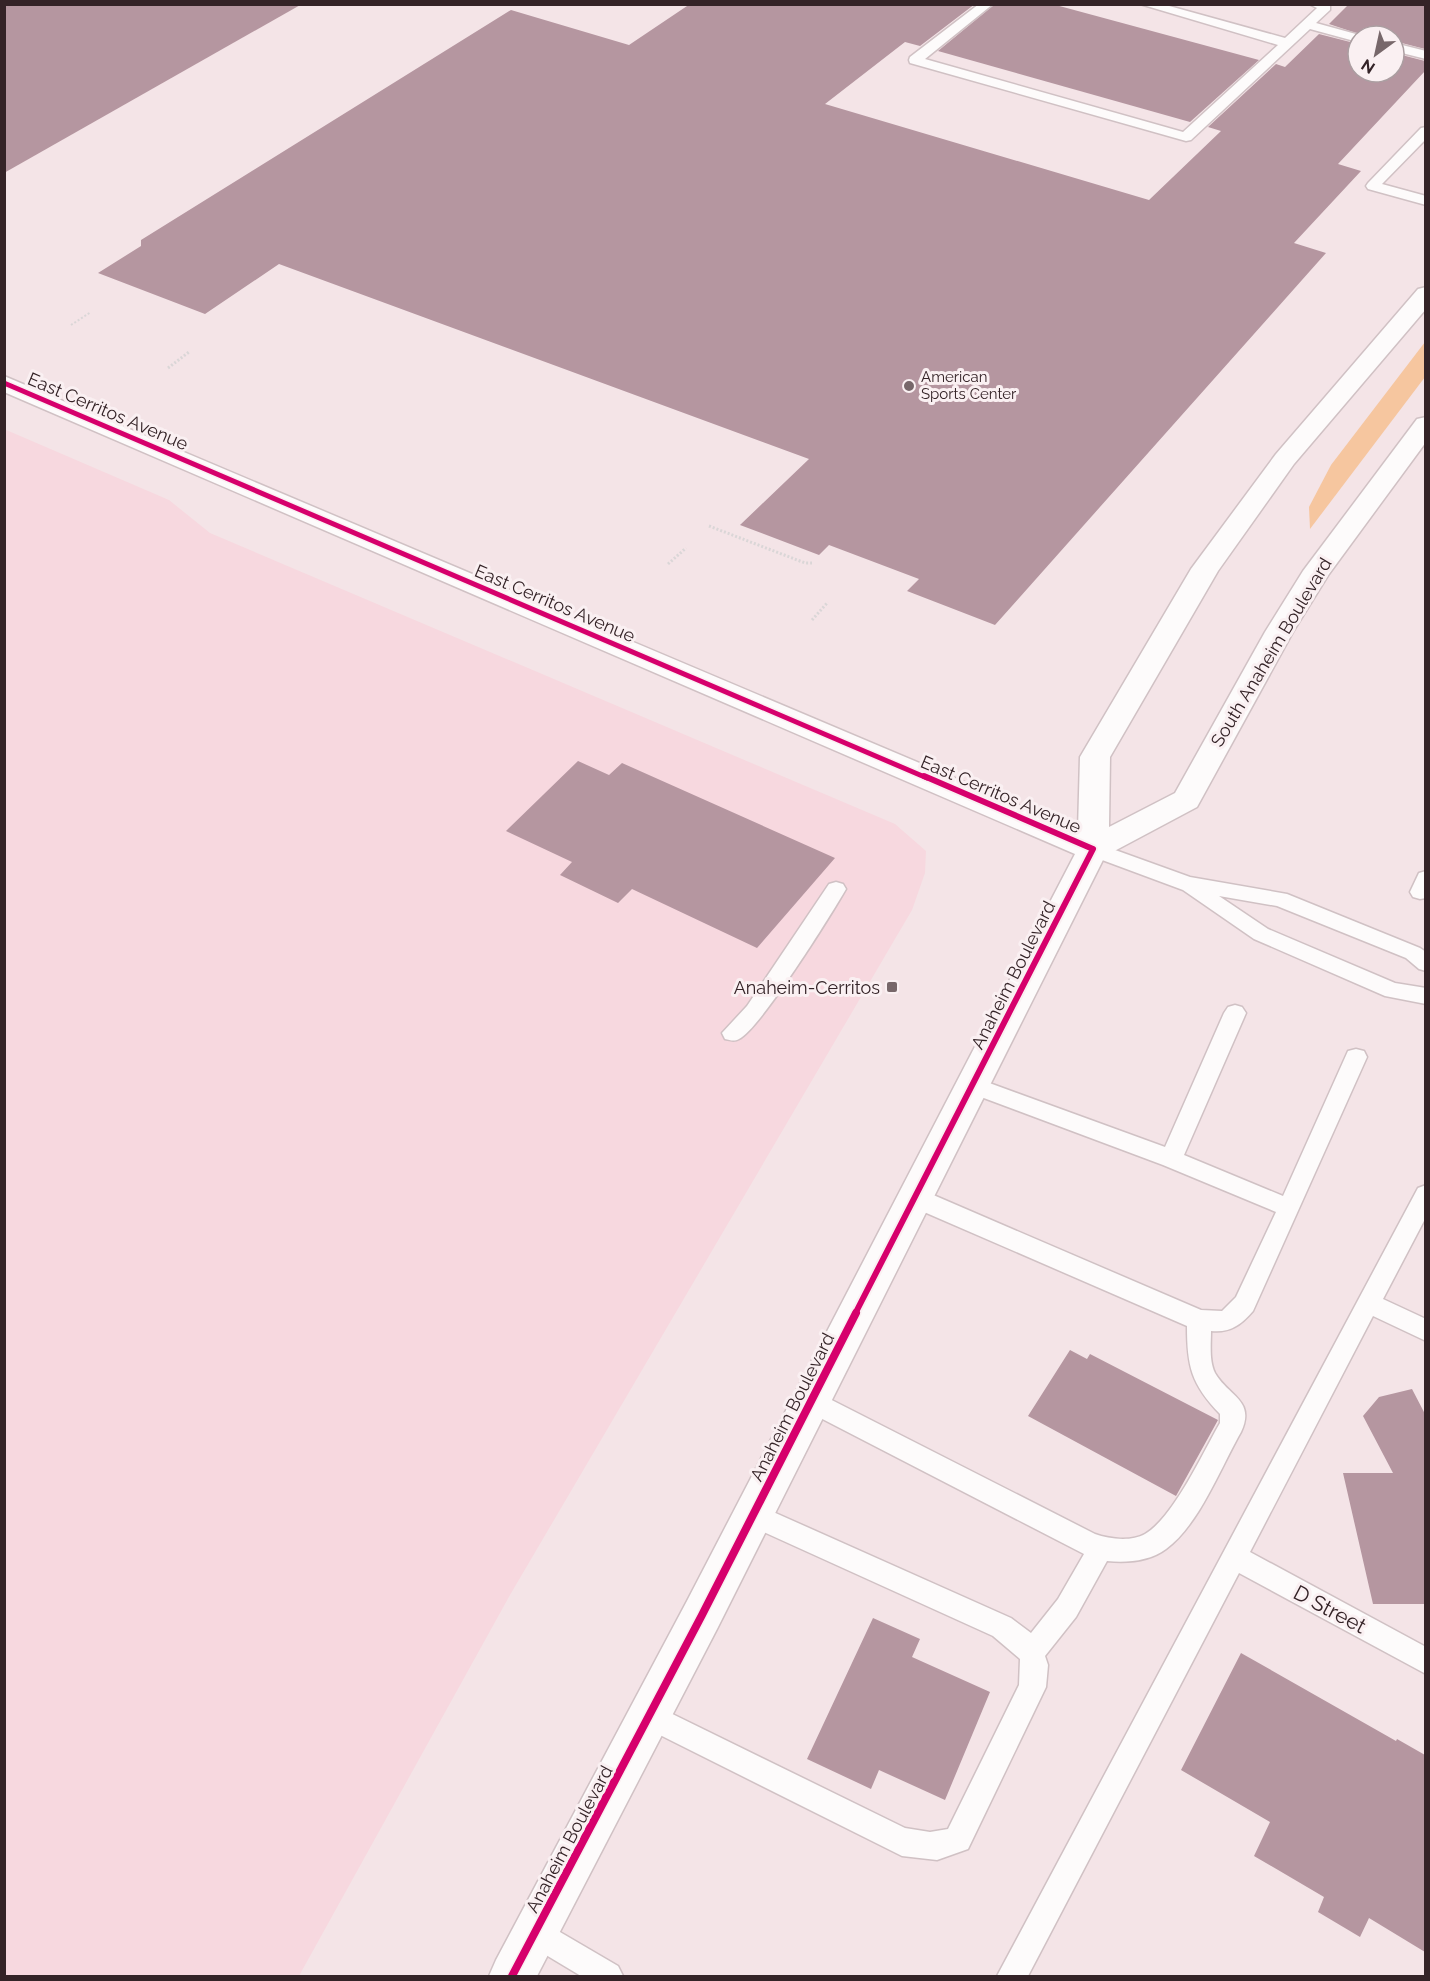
<svg xmlns="http://www.w3.org/2000/svg" width="1430" height="1981" viewBox="0 0 1430 1981" font-family="Raleway,sans-serif">
<style>
.built{fill:#f7d8df}
.green{fill:#f6c69f}
.building{fill:#b596a0}
.lines{fill:none;stroke-linecap:round;stroke-linejoin:round}
.lane-casing{stroke:#d0c1c4;stroke-width:3}
.secondary-casing{stroke:#d0c1c4;stroke-width:3}
.path-far1{stroke:#dad6d7;stroke-width:2;stroke-dasharray:2 2;stroke-linecap:butt}
.path{stroke:#dad6d7;stroke-width:3;stroke-dasharray:2 2;stroke-linecap:butt}
.lane{fill:#fdfbfb;fill-rule:evenodd}
.secondary{fill:#fdfbfb;fill-rule:evenodd}
.cycleway-far2-casing{stroke:#faf0f2;stroke-width:8}
.cycleway-far1-casing{stroke:#faf0f2;stroke-width:10}
.cycleway-casing{stroke:#faf0f2;stroke-width:11}
.cycleway-far2{stroke:#d6006c;stroke-width:5}
.cycleway-far1{stroke:#d6006c;stroke-width:6}
.cycleway{stroke:#d6006c;stroke-width:8}
.poi-dot{fill:#77676a;stroke:#faf0f2;stroke-width:2}
.labels{text-anchor:middle;dominant-baseline:central;stroke-width:6;stroke-linejoin:round;paint-order:stroke}
.far-poi-label{font-size:15px;fill:#342327;stroke:#faf0f2;text-anchor:start}
.street-label{font-size:18px;fill:#342327;stroke:#faf0f2}
.poi-label{font-size:18px;fill:#342327;stroke:#faf0f2;text-anchor:end}
.near-street-label{font-size:21px;fill:#342327;stroke:#faf0f2}
</style>
<rect width="100%" height="100%" fill="#f4e4e7"/>
<!-- built -->
<path class="built" d="M4,429l165,71 41,33 685,291 31,27 -1,22 -13,37 -402,685 -211,381h-294z"/>
<!-- green -->
<path class="green" d="M1425,342v35l-115,152 -1,-22 22,-42z"/>
<!-- building -->
<g class="building">
<path d="M4,4h298l-298,169z"/>
<path d="M690,4h285l-55,42 -15,-4 -80,62 324,96 72,-69 -13,-4 68,-63 9,3 34,-33 39,10v28h36v-19l31,8v10l-87,93 23,7 -67,72 32,10 -331,372 -88,-34 12,-12 -90,-34 -10,10 -79,-30 69,-66 -530,-195 -74,50 -107,-41 43,-27v-6l370,-230 118,35z"/>
<path d="M995,4h57l207,56 -69,62 -252,-71z"/>
<path d="M1349,4h76v45l-31,-8v-5h-29l-36,-12z"/>
<path d="M578,761l31,14 13,-12 213,95 -78,90 -125,-59 -14,14 -58,-28 12,-13 -66,-31z"/>
<path d="M1070,1350l17,9 3,-5 128,66 -42,76 -148,-80z"/>
<path d="M1412,1389l13,25v190h-52l-30,-131h50l-30,-57 16,-19z"/>
<path d="M873,1618l47,21 -8,18 78,35 -45,108 -66,-30 -8,19 -64,-30z"/>
<path d="M1241,1653l155,88 1,-2 28,16v197l-56,-34 -9,19 -42,-25 6,-15 -70,-41 16,-34 -89,-52z"/>
</g>
<g class="lines">
<!-- lane casing -->
<g class="lane-casing">
<g id="lane">
<path d="M979,4h14l-68,55 258,73 95,-87 -138,-41h22l123,34 32,-30 -8,-4h21v6l-14,13 47,13h-5v6l-48,-13 -119,111 -5,1 -276,-78 -1,-3 1,-3z"/>
<path d="M1394,43l32,8v8l-32,-8z"/>
<path d="M1426,127v12l-44,45 44,12v9l-58,-16 -2,-3 2,-3 53,-55z"/>
<path d="M1093,842l97,35 97,17 133,54 6,4v19l-7,-2 -13,-11 -129,-52 -58,-10 49,33 127,54 31,5v16l-41,-8 -131,-57 -71,-49 -97,-36 -3,-5 3,-5z"/>
<path d="M1426,871v27l-6,1 -7,-2 -3,-5 9,-19z"/>
<path d="M836,882l7,2 3,5c-15,26 -86,140 -107,150 -5,3 -9,1 -14,0l-3,-6 25,-27 82,-122z"/>
<path d="M1235,1005l7,2 4,6 -62,142 99,41 65,-145 8,-2 8,2 3,6 -114,254c-12,14 -23,22 -42,20 0,13 -2,30 4,42 13,23 41,27 26,59 -20,35 -42,93 -75,117 -16,12 -39,14 -59,12l-31,56 -31,39 3,9 -2,22 -78,162 -31,11 -35,-4 -262,-131 -4,-9 4,-9 10,-4 255,125 25,4 18,-3 71,-144 1,-26 -27,-23 -249,-113 -4,-8 4,-8 9,-4 9,4 249,111 20,15 27,-34 26,-45 -281,-145 -3,-8 3,-8 9,-3 283,144c14,5 36,8 50,0 29,-17 58,-82 75,-111v-9c-29,-30 -33,-48 -33,-88l-279,-121 -3,-7 3,-7 8,-2 8,2 277,119 21,1 14,-14 40,-85 -113,-47 -198,-74 -3,-6 3,-6 8,-2 192,70 59,-134 4,-6z"/>
<path d="M1426,1185v32l-43,82 43,20v22l-53,-25 -123,236 176,95v27l-187,-101 -211,403h-31l421,-788z"/>
<path d="M536,1918l82,48 5,10h-42l-55,-33 -5,-10 5,-10z"/>
</g>
</g>
<!-- secondary casing -->
<g class="secondary-casing">
<path id="secondary" d="M1426,287v22l-132,155 -76,107 -108,186 -1,70 66,-34 90,-161 38,-61 114,-152 9,-2v25l-97,132 -36,58 -96,175 -92,49 -388,773 -180,347h-48l7,-16 191,-359 388,-747 -1071,-462v-16l1074,454 2,-73 111,-188 85,-115 142,-165z"/>
</g>
<!-- path-far1 -->
<path class="path-far1" d="M71,325l20,-13"/>
<!-- path -->
<g class="path">
<path d="M168,368l21,-16"/>
<path d="M709,526l96,37h7"/>
<path d="M668,564l18,-16"/>
<path d="M812,620l16,-18"/>
</g>
<!-- lane -->
<use href="#lane" class="lane"/>
<!-- secondary -->
<use href="#secondary" class="secondary"/>
<!-- cycleway-far2 casing -->
<g class="cycleway-far2-casing">
<path id="cycleway-far2" d="M4,383l923,395"/>
</g>
<!-- cycleway-far1 casing -->
<g class="cycleway-far1-casing">
<path id="cycleway-far1" d="M855,1314l238,-465 -169,-73"/>
</g>
<!-- cycleway casing -->
<g class="cycleway-casing">
<path id="cycleway" d="M512,1976l190,-361 154,-302"/>
</g>
<!-- cycleway-far2 -->
<use href="#cycleway-far2" class="cycleway-far2"/>
<!-- cycleway-far1 -->
<use href="#cycleway-far1" class="cycleway-far1"/>
<!-- cycleway -->
<use href="#cycleway" class="cycleway"/>
</g>
<!-- markers -->
<g class="poi-dot">
<circle cx="909" cy="386" r="6"/>
<rect x="886" y="981" width="12" height="12" rx="3"/>
</g>
<g class="labels">
<!-- far-poi labels -->
<g class="far-poi-label">
<text x="921" y="377">American<tspan x="921" dy="17">Sports Center</tspan></text>
</g>
<!-- street labels -->
<g class="street-label">
<text transform="translate(108 411) rotate(23)">East Cerritos Avenue</text>
<text transform="translate(555 603) rotate(23)">East Cerritos Avenue</text>
<text transform="translate(1271 652) rotate(-59)">South Anaheim Boulevard</text>
<text transform="translate(1001 794) rotate(23)">East Cerritos Avenue</text>
<text transform="translate(1013 975) rotate(-63)">Anaheim Boulevard</text>
<text transform="translate(792 1407) rotate(-63)">Anaheim Boulevard</text>
<text transform="translate(569 1839) rotate(-62)">Anaheim Boulevard</text>
</g>
<!-- poi labels -->
<g class="poi-label">
<text x="880" y="987">Anaheim-Cerritos</text>
</g>
<!-- near-street labels -->
<g class="near-street-label">
<text transform="translate(1330 1609) rotate(28)">D Street</text>
</g>
</g>
<!-- border -->
<rect width="1430" height="1981" fill="none" stroke="#342327" stroke-width="12"/>
<!-- north arrow -->
<g transform="translate(1376 54) rotate(213)"><circle r="28" fill="#faf0f2" stroke="#ab9ea1" stroke-width="1.5"/>
<path d="M0-4.5L10 22L0 15L-10 22Z" fill="#77676a"/>
<text y="-9" font-size="16" font-weight="bold" text-anchor="middle" fill="#342327">N</text>
</g>
</svg>
